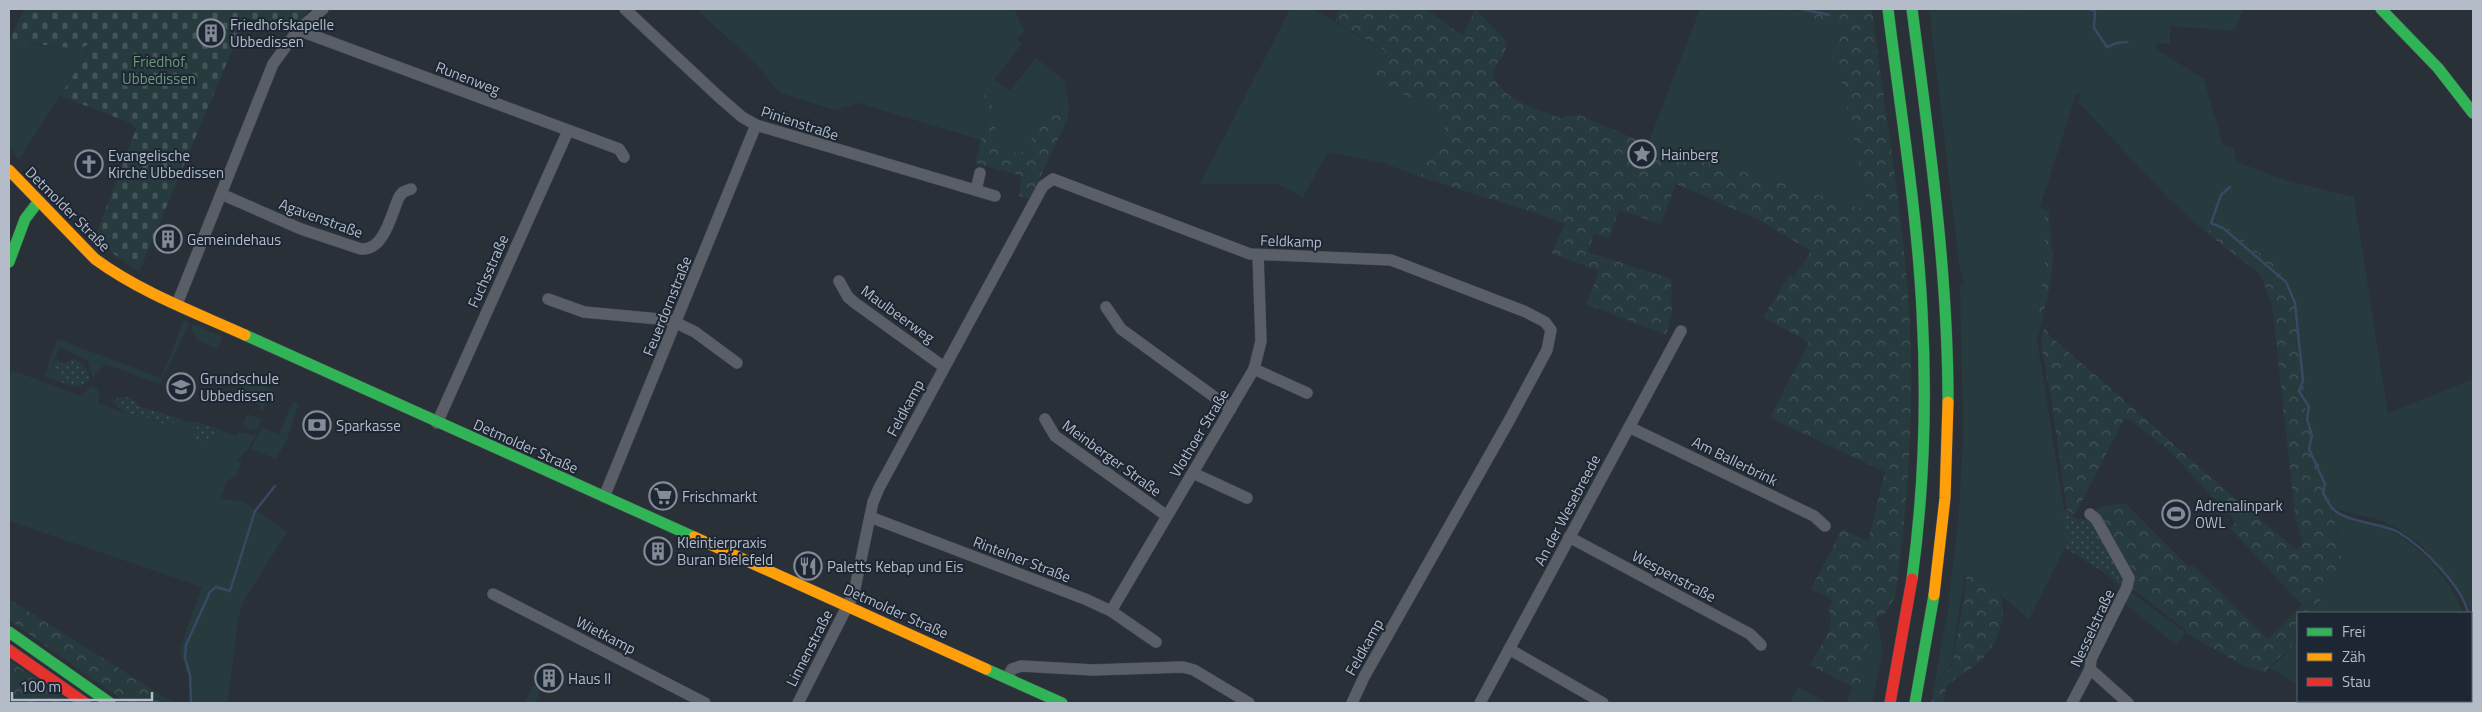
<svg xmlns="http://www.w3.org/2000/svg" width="2482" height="712" viewBox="0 0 2482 712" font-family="'Titillium Web',sans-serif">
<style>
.green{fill:#273a3e}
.forest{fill:url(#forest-crowns)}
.cemetery{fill:url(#cemetery-stones)}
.park{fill:url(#park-dots)}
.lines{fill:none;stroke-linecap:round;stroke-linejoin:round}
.stream{stroke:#384963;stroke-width:2.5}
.street-casing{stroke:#484c53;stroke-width:12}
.fast-casing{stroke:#484c53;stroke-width:12}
.slow-casing{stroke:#484c53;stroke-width:12}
.jam-casing{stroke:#484c53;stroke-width:12}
.street{stroke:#5a5e66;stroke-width:11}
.fast{stroke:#30b455;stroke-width:11}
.slow{stroke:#ff9f0a;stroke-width:11}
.jam{stroke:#e5322d;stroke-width:11}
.labels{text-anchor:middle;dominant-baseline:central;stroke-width:4;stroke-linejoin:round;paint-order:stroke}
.poi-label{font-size:15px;fill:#b4bcc9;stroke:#1d2633;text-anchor:start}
.park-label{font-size:15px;fill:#6b9a76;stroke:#1d2633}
.street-label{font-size:15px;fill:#b4bcc9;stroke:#1d2633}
</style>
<defs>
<pattern id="forest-crowns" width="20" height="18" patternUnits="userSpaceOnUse" patternTransform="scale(1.25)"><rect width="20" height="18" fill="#273a3e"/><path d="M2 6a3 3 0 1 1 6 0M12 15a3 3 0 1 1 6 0" fill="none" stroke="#445559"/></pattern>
<pattern id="cemetery-stones" width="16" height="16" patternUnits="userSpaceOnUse" patternTransform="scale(1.25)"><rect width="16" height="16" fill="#273a3e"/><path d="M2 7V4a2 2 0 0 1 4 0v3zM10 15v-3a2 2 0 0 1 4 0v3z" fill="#445559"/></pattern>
<pattern id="park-dots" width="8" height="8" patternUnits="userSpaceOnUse" patternTransform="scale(1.25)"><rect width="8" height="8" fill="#273a3e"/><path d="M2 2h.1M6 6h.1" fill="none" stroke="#445559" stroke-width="1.8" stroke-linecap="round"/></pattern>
</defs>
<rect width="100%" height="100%" fill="#2a3038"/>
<!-- green -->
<g class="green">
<path d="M696,9h319l5,14 6,8 -9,7 5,6 -28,36 16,10 26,-32 28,22 5,25 -1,13 -20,-8 -24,43 -26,1 -8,-61 -6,-2 2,39 -5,10 -123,-37 -23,7 -55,-17 -25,-30z"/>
<path d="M1290,9h24l71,43 -14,25 78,42 -29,58 -37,-14 -55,-11 -25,45 -25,-13h-78z"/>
<path d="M1700,9h69l56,13h20l-11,24 35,165 -220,-70z"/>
<path d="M1929,9h314l-4,13 -6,9 -63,-5v18l-13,-1 -1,6 48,30 19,66 11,4 3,13 49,18 68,17 34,216 85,-34v249l-5,-23 -13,-22 -37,-41 -22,-14 -16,-8 -48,-12 -19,-65 -7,-32 -7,-81 -5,-26 -14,-31 -68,-50 -4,11 -37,-33 -93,-99 3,-8 -5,1 -36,112 5,2v55l-8,57v18l32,201 -40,79 -63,-53 8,-48 -23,147 -17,19 13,-68 12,-105 4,-75 -3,-152h4l-5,-20z"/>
<path d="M13,40l35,7 46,-6 -75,119 -10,-14v-105z"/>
<path d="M184,320l6,3 -30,61 -55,-20 -12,13 -6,-17 -27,-13 -8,20 9,5 -4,9 -13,-5 13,-37 104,39z"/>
<path d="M193,324l30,13 -6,12 -18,-8 -8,-10z"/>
<path d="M12,370l69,26 10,-10 6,3 3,5 -2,9 33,12 4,-2 22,9 14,2 3,-2 1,-5 13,5h9l-2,17 14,-2 6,2 -1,-7 2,-4 20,8 2,-4 14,3 5,-2 -8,15 -12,13 3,1 3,-4 -7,18 -9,5 -6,17 24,5 42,29 -43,68 -6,18 -10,85h-35l-4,-28 -3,-4 -6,-23 22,-61 -193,-66v-144z"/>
<path d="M245,378l28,12 -10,21 -4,-1 1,-5 -5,-2 3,-11 -4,-1 -6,5 -6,-4z"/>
<path d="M293,401l6,3 -13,38 -10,17 -25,-10 11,-22 17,7z"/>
<path d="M247,414l13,4 1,3 -3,7 -8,3 -7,-7z"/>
<path d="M2333,511c20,9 46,12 65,24 26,16 55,48 65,78h-151l31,-46z"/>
<path d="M2131,592l55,41 -10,12 -51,-41z"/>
<path d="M1876,618l7,33 -11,52h-25l5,-16 8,3 5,-33z"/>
<path d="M2298,636v48l-29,-16 18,-15z"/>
<path d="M2471,658l2,1v44h-120l-3,-2h121z"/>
<path d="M538,683l5,1 -8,19 -10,-1 8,-16z"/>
<path d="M1798,687l31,16h-39z"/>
</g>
<!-- forest -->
<g class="forest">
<path d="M1339,9h87l37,27 10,-22v-5h2l31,32c3,15 -12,20 -13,34 8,25 47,35 69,44l1,-3 16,-1 68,29 2,-3 220,70 -35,-165 11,-24h-20l-56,-13h103c14,114 36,229 39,345 2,81 -5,164 -16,244l-10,15 -9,5 -11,39 -5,34 -50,-26 21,-37 -2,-21 4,-7 -22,-11 31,-60 26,12 17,-69 -115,-54 39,-76 -46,-25 27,-43 4,3 17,-26 -52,-31 -83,-36 -15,40 -42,-14 -10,29 -15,-5 -6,18 83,27 1,35 -6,21 -80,-31 13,-33 -48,-18 14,-29 -30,-11 -115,-36 29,-58 -78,-42 14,-26 -50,-30z"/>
<path d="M984,90l6,3 9,61 25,-2 24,-42 20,8 -38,81 -11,-3 3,-20 -47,-13 6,-23 5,-10z"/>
<path d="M2045,209l4,1 4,53 -3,23 -13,53v-18l8,-57z"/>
<path d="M2212,223l17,6 43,34 8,10 14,31 5,26 7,81 7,32 19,65 11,59 -31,46h-14c0,42 -11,32 -33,59l-19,-5 -60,-34 1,-2 -54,-42 -2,-21 -35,-55 3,-6 26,-4 64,64 3,-2 76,74 34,-34 -72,-77 6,-6 -69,-74 -42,-31 -50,98 -8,-5 -14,-100 -12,-67 3,-15 8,10c82,69 160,143 244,211l7,-4 -8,-30 -23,-211 -12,-30 -52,-40z"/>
<path d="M1966,566l32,25c13,22 -2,57 -20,72 -10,9 -22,14 -32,23l-2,17h-13l4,-19 17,-19 14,-79z"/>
<path d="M9,599l165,104h-47l-118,-83z"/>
<path d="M9,660l61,43h-55l-6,-4z"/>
</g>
<!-- cemetery -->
<path class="cemetery" d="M24,9h286l-22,23 -42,-15 -107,255 -45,-32 42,-111 -5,-6 -71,-27 34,-54 -15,7 -70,-8z"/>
<!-- park -->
<g class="park">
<path d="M56,359l8,5 9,-5c10,3 17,11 16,22l-13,6 -19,-6 4,-9 -9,-4z"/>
<path d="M126,397l9,4 6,6 34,10 -1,5 -9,2 -30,-11 -4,2 -7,-3 -11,-9 3,-5z"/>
<path d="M197,422l19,6 -2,4 2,8 -7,-3 -5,5 -9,-3z"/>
<path d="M2067,510l10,9 14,1 34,58 -3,9 -17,-14 -40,-25 4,-8 -6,-29z"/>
</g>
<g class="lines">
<!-- stream -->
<g class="stream">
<path d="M1801,9l28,6"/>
<path d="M2007,9h13"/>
<path d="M2089,9l6,2 -1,17 13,19 10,-4 10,-1"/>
<path d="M2230,187l-9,8 -10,28 12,5 63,54 9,21 8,78 -4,10 10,16 -2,12 5,16 -3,14 16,35 -2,9c3,5 6,12 10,16 13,13 48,14 65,23 24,14 64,54 70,81"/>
<path d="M2471,626v5"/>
<path d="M191,703l-1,-28 -5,-17 1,-13 24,-53 6,-5 14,4 25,-80 20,-25"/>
</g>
<!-- street casing -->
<g class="street-casing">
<g id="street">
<path d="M625,9l94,88 23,20 14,8 239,71"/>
<path d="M298,30l321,119 5,8"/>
<path d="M976,190l4,-17"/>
<path d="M221,194l80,35 60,20c23,2 30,-34 38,-52l4,-5 8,-3"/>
<path d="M839,281l9,16 7,6 89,64"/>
<path d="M548,299l36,13 86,8 25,12 42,31"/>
<path d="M177,304l96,-240 25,-34 25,-21"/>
<path d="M1106,307l15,22 110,80"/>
<path d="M1254,369l53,24"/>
<path d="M1045,419l10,17 112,80"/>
<path d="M437,423l131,-292"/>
<path d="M1629,427l185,89 11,10"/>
<path d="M1193,473l54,25"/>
<path d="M604,497l152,-372"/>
<path d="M870,517l215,82 26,12 45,31"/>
<path d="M1569,537l181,97 11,11"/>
<path d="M493,594l212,109"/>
<path d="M1111,611l143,-242 7,-28 -3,-86"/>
<path d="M1509,649l94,54"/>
<path d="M2090,669l38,34"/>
<path d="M1007,678l5,-9 9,-3 72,4 90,-3 11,3 55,33"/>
<path d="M798,703l56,-110 19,-91 6,-14 164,-302 10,-7 197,75 141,6 135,52 19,10 6,8 -4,20 -37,69 -146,258 -12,26"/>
<path d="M1480,703l201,-372"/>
<path d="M2072,703l18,-34 1,-10 36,-72 2,-9 -33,-59 -6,-5"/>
</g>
</g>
<!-- fast casing -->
<g class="fast-casing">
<g id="fast">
<path d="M1888,9c12,100 29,201 34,302 5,89 2,179 -10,268"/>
<path d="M1912,9c17,131 36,261 36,393"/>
<path d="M2381,9l57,59 35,45"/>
<path d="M9,262l16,-43 13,-17"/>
<path d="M245,335l449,202"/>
<path d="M9,632l101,71"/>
<path d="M986,669l76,34"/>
<path d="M1915,703l19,-108"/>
</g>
</g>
<!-- slow casing -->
<g class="slow-casing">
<g id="slow">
<path d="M9,170l86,89c45,33 99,53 150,76"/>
<path d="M694,537l292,132"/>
<path d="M1934,595l11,-97 3,-96"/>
</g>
</g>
<!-- jam casing -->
<g class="jam-casing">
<g id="jam">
<path d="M9,650l76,53"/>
<path d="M1890,703l22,-124"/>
</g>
</g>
<!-- street -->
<use href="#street" class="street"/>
<!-- fast -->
<use href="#fast" class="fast"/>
<!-- slow -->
<use href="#slow" class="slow"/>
<!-- jam -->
<use href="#jam" class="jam"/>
</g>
<!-- icons -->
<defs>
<g id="building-ring" transform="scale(1.4375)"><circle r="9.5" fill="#1d2633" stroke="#848b96" stroke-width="1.5"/><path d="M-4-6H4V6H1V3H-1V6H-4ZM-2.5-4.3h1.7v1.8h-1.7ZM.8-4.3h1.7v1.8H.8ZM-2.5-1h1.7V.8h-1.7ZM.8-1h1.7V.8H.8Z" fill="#848b96"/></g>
<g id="sight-ring" transform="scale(1.4375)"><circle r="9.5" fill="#1d2633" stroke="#848b96" stroke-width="1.5"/><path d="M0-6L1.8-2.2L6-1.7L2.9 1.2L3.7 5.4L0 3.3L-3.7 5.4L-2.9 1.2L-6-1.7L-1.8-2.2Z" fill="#848b96"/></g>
<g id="church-ring" transform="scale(1.4375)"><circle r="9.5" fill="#1d2633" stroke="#848b96" stroke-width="1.5"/><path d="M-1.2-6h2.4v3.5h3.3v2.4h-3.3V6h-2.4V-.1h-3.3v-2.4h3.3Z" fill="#848b96"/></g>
<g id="school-ring" transform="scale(1.4375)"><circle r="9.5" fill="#1d2633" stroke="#848b96" stroke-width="1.5"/><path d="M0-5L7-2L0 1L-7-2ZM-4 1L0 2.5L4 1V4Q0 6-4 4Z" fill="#848b96"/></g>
<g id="bank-ring" transform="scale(1.4375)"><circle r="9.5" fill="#1d2633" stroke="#848b96" stroke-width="1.5"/><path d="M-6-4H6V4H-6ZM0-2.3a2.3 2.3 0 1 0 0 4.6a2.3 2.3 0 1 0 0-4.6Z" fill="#848b96"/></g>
<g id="supermarket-ring" transform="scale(1.4375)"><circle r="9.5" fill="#1d2633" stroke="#848b96" stroke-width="1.5"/><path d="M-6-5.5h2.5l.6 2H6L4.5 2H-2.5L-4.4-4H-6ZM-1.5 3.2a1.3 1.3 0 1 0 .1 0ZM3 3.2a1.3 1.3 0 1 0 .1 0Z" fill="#848b96"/></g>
<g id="stadium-ring" transform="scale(1.4375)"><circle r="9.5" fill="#1d2633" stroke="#848b96" stroke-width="1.5"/><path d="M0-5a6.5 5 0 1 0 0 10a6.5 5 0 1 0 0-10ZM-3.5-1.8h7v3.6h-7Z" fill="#848b96"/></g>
<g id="restaurant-ring" transform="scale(1.4375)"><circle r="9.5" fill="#1d2633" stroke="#848b96" stroke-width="1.5"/><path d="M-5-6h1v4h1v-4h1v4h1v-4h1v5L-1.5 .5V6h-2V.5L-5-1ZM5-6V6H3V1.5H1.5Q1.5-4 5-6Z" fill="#848b96"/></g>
</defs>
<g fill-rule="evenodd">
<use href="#building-ring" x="211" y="33"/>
<use href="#sight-ring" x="1642" y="154"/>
<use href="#church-ring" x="89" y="164"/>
<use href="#building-ring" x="168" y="239"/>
<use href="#school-ring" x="181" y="387"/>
<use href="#bank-ring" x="317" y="425"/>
<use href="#supermarket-ring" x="663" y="496"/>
<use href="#stadium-ring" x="2176" y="514"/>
<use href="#building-ring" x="658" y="551"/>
<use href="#restaurant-ring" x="808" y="566"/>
<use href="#building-ring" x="549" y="678"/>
</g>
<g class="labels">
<!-- poi labels -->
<g class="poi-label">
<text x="230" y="24">Friedhofskapelle<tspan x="230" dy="17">Ubbedissen</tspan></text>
<text x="1661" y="154">Hainberg</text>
<text x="108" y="155">Evangelische<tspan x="108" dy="17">Kirche Ubbedissen</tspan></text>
<text x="187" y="239">Gemeindehaus</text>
<text x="200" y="378">Grundschule<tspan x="200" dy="17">Ubbedissen</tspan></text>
<text x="336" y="425">Sparkasse</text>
<text x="682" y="496">Frischmarkt</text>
<text x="2195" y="505">Adrenalinpark<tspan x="2195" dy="17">OWL</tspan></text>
<text x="677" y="542">Kleintierpraxis<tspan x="677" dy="17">Buran Bielefeld</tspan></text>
<text x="827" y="566">Paletts Kebap und Eis</text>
<text x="568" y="678">Haus II</text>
</g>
<!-- park labels -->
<g class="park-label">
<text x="159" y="61">Friedhof<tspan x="159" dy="17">Ubbedissen</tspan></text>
</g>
<!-- street labels -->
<g class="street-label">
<text transform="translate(468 78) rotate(21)">Runenweg</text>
<text transform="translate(800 123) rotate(18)">Pinienstraße</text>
<text transform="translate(68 209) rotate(45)">Detmolder Straße</text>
<text transform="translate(321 218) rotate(20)">Agavenstraße</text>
<text transform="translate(1291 241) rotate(2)">Feldkamp</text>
<text transform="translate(488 271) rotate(-66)">Fuchsstraße</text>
<text transform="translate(667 306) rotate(-68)">Feuerdornstraße</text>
<text transform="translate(898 314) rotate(36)">Maulbeerweg</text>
<text transform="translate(905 408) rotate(-62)">Feldkamp</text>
<text transform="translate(1199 433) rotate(-59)">Vlothoer Straße</text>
<text transform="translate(526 446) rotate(24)">Detmolder Straße</text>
<text transform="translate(1112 458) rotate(36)">Meinberger Straße</text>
<text transform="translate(1735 461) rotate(26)">Am Ballerbrink</text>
<text transform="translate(1567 510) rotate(-62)">An der Wesebreede</text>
<text transform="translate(1022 559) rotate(21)">Rintelner Straße</text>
<text transform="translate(1674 576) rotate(28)">Wespenstraße</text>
<text transform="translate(896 611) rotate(24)">Detmolder Straße</text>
<text transform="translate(2092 628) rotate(-65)">Nesselstraße</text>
<text transform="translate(606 635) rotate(27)">Wietkamp</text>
<text transform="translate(1364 647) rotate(-61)">Feldkamp</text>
<text transform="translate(809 648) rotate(-63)">Linnenstraße</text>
</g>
</g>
<!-- border -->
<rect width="2482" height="712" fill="none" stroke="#b4bcc9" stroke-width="20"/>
<!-- legend -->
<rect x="2297" y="612" width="175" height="90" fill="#1d2633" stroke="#59626f"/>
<rect x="2307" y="628" width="25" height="8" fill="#30b455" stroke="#59626f"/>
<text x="2342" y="637" font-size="15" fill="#b4bcc9">Frei</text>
<rect x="2307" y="653" width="25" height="8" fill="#ff9f0a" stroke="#59626f"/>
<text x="2342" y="662" font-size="15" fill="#b4bcc9">Zäh</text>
<rect x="2307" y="678" width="25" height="8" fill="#e5322d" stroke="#59626f"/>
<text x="2342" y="687" font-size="15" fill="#b4bcc9">Stau</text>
<!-- scale -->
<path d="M12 692v8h140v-8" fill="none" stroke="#b4bcc9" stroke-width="2.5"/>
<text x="20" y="692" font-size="15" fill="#b4bcc9" stroke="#1d2633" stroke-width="4" paint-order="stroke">100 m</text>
</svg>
